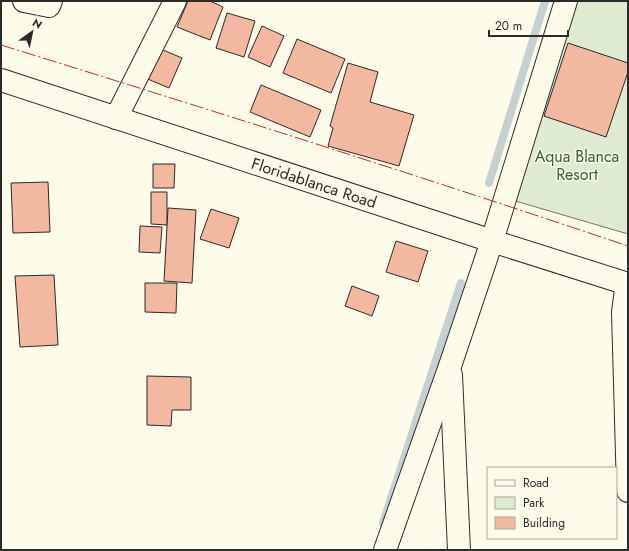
<svg xmlns="http://www.w3.org/2000/svg" width="629" height="551" viewBox="0 0 629 551" font-family="Jost,sans-serif">
<style>
.green{fill:#deebd1;stroke:#74746e}
.lines{fill:none;stroke-linecap:round;stroke-linejoin:round}
.stream{stroke:#c7d0d0;stroke-width:8}
.building{fill:#f2b8a0;stroke:#2b2b2b}
.minor-casing{stroke:#2b2b2b;stroke-width:24}
.major-casing{stroke:#2b2b2b;stroke-width:24}
.minor{stroke:#fdfbea;stroke-width:22}
.major{stroke:#fdfbea;stroke-width:22}
.power{stroke:#c62828;stroke-width:1;stroke-dasharray:14 3 2 3;stroke-linecap:butt}
.labels{text-anchor:middle;dominant-baseline:central;stroke-width:3;stroke-linejoin:round;paint-order:stroke}
.park-label{font-size:16px;fill:#34623c;stroke:#fdfbea}
.street-label{font-size:16px;fill:#2b2b2b;stroke:#fdfbea}
</style>
<rect width="100%" height="100%" fill="#fdfbea"/>
<!-- green -->
<path class="green" d="M573,1h55v233l-116,-34z"/>
<g class="lines">
<!-- stream -->
<g class="stream">
<path d="M489,183l56,-182"/>
<path d="M383,523l78,-240"/>
</g>
</g>
<!-- building -->
<g class="building">
<path d="M188,1h22l13,6 -13,33 -33,-13z"/>
<path d="M227,13l28,8 -11,36 -28,-9z"/>
<path d="M262,26l22,10 -14,31 -22,-10z"/>
<path d="M297,39l48,20 -14,34 -48,-20z"/>
<path d="M568,43l60,20v9l-22,65 -62,-21z"/>
<path d="M156,47l26,11 -13,30 -26,-11z"/>
<path d="M348,63l30,9 -8,30 44,13 -15,51 -71,-20 5,-18 -3,-2z"/>
<path d="M261,85l60,25 -11,27 -60,-25z"/>
<path d="M153,164h22l-1,24h-21z"/>
<path d="M48,182l2,50 -37,1 -2,-50z"/>
<path d="M151,192h16v33l-16,-1z"/>
<path d="M168,208l28,2 -4,73 -28,-2z"/>
<path d="M211,209l28,9 -10,30 -29,-9z"/>
<path d="M140,226l22,1 -2,26 -21,-1z"/>
<path d="M396,241l32,10 -10,31 -32,-10z"/>
<path d="M54,275l4,70 -38,2 -5,-71z"/>
<path d="M145,283h32l-1,30 -31,-1z"/>
<path d="M352,286l27,10 -7,20 -27,-10z"/>
<path d="M147,376l44,1v33h-19l-1,16 -24,-1z"/>
</g>
<g class="lines">
<!-- minor casing -->
<g class="minor-casing">
<g id="minor">
<path d="M24,1l25,5 2,-5"/>
<path d="M116,118l59,-117"/>
<path d="M627,283l-4,29 5,179"/>
<path d="M451,375l8,175"/>
<path d="M385,550l66,-187 41,-122 74,-240"/>
</g>
</g>
<!-- major casing -->
<g class="major-casing">
<path id="major" d="M1,80l491,161 136,43"/>
</g>
<!-- minor -->
<use href="#minor" class="minor"/>
<!-- major -->
<use href="#major" class="major"/>
<!-- power -->
<path class="power" d="M1,45c210,65 419,131 627,201"/>
</g>
<g class="labels">
<!-- park labels -->
<g class="park-label">
<text x="577" y="156">Aqua Blanca<tspan x="577" dy="18">Resort</tspan></text>
</g>
<!-- street labels -->
<g class="street-label">
<text transform="translate(314 183) rotate(18)">Floridablanca Road</text>
</g>
</g>
<!-- border -->
<rect width="629" height="551" fill="none" stroke="#2b2b2b" stroke-width="4"/>
<!-- legend -->
<rect x="487" y="467" width="130" height="72" fill="#fdfbea" stroke="#a9a89e"/>
<rect x="495" y="480" width="20" height="6" fill="#fdfbea" stroke="#a9a89e"/>
<text x="523" y="487" font-size="12" fill="#2b2b2b">Road</text>
<rect x="495" y="497" width="20" height="12" fill="#deebd1" stroke="#a9a89e"/>
<text x="523" y="507" font-size="12" fill="#2b2b2b">Park</text>
<rect x="495" y="517" width="20" height="12" fill="#f2b8a0" stroke="#a9a89e"/>
<text x="523" y="527" font-size="12" fill="#2b2b2b">Building</text>
<!-- north arrow -->
<g transform="translate(32 32) rotate(33)" stroke="#fdfbea" stroke-width="3" paint-order="stroke">
<path d="M0-3L7 15L0 10L-7 15Z" fill="#2b2b2b"/>
<text y="-6" font-size="11" font-weight="bold" text-anchor="middle" fill="#2b2b2b">N</text>
</g>
<!-- scale -->
<path d="M489 30v6h79v-6" fill="none" stroke="#2b2b2b" stroke-width="2"/>
<text x="495" y="30" font-size="12" fill="#2b2b2b" stroke="#fdfbea" stroke-width="3" paint-order="stroke">20 m</text>
</svg>
